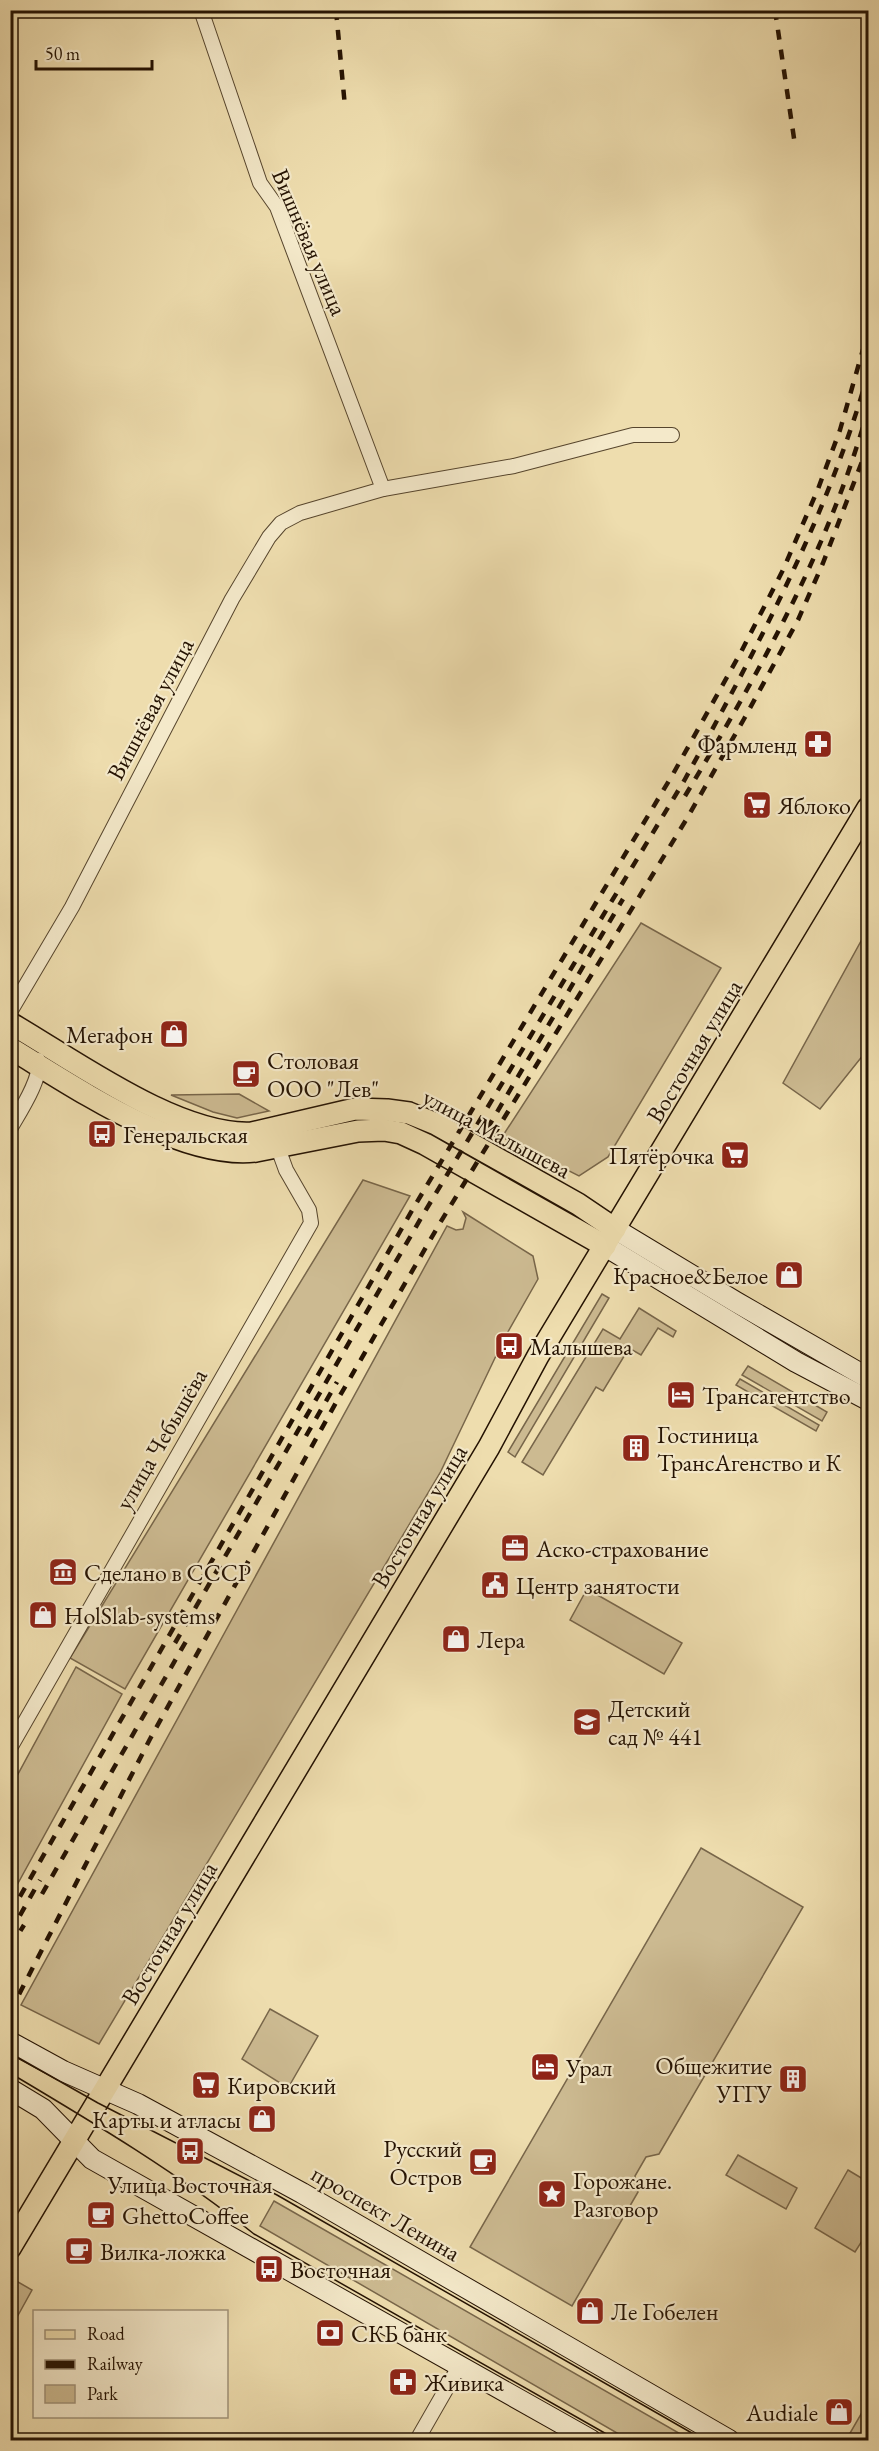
<svg xmlns="http://www.w3.org/2000/svg" width="879" height="2451" viewBox="0 0 879 2451" font-family="'EB Garamond',serif">
<style>
.green{fill:#ccba91;stroke:#78664a;stroke-width:1.5}
.lines{fill:none;stroke-linecap:round;stroke-linejoin:round}
.minor-casing{stroke:#56452d;stroke-width:16}
.secondary-casing{stroke:#241202;stroke-width:22}
.primary-casing{stroke:#241202;stroke-width:24}
.minor{stroke:#f4e9ca;stroke-width:14}
.secondary{stroke:#f4e9ca;stroke-width:20}
.primary{stroke:#eeddae;stroke-width:21}
.tram{stroke:#241202;stroke-width:1.5}
.rail{stroke:#241202;stroke-width:4.5;stroke-dasharray:10 10;stroke-linecap:butt}
.labels{text-anchor:middle;dominant-baseline:central;stroke-width:4.5;stroke-linejoin:round;paint-order:stroke}
.street-label{font-size:24px;fill:#241202;stroke:#f4e9ca}
.poi-label{font-size:24px;fill:#241202;stroke:#f4e9ca;text-anchor:start}
</style>
<rect width="100%" height="100%" fill="#eeddae"/>
<filter id="stains"><feTurbulence type="fractalNoise" baseFrequency=".00333" numOctaves="4"/><feColorMatrix values="0 0 0 0 .2 0 0 0 0 .09 0 0 0 0 .02 0 0 0 .5 -.17"/></filter>
<radialGradient id="worn" r=".72"><stop offset=".6" stop-color="#630" stop-opacity="0"/><stop offset="1" stop-color="#630" stop-opacity=".3"/></radialGradient>
<!-- green -->
<g class="green">
<path d="M641,923l80,45 -113,189 -29,19 -77,-39z"/>
<path d="M866,932h2v117l-48,60 -37,-26z"/>
<path d="M239,1094l30,17 -32,7 -24,-6 -42,-17z"/>
<path d="M363,1180l47,16 -285,493 -55,-31z"/>
<path d="M463,1212l70,44 5,23 -33,58 -65,136 -341,571 -78,-39 426,-779 9,4 7,-1 3,-11z"/>
<path d="M602,1294l7,4 -94,159 -7,-5z"/>
<path d="M639,1308l37,23 -3,6 -15,-9 -17,27 -12,-7 -26,43 -7,-4 -53,88 -21,-13 81,-133 17,10z"/>
<path d="M748,1366l79,46 -5,9 -80,-46z"/>
<path d="M740,1379l79,46 -3,6 -80,-46z"/>
<path d="M587,1589l95,54 -18,31 -94,-54z"/>
<path d="M76,1667l46,27 -111,202v-109z"/>
<path d="M701,1848l102,59 -144,247 -13,3 -11,19 3,16 -66,114 -102,-59z"/>
<path d="M270,2009l48,27 -30,52 -46,-29z"/>
<path d="M738,2155l59,33 -11,21 -60,-34z"/>
<path d="M848,2170l20,12v51h-1l-12,19 -40,-24z"/>
<path d="M274,2201l417,239h-62l-369,-214z"/>
<path d="M11,2278l21,12 -21,38z"/>
<path d="M868,2402v38h-22z"/>
</g>
<g class="lines">
<!-- minor casing -->
<g class="minor-casing">
<g id="minor">
<path d="M201,10l59,173 17,24 106,282"/>
<path d="M10,1012l62,-105 160,-308 37,-62 12,-14 19,-10 83,-24 131,-23 119,-31h39"/>
<path d="M10,1129c9,-16 33,-52 28,-69"/>
<path d="M10,1748l301,-525 -2,-13 -23,-40 -8,-22"/>
<path d="M417,2440l43,-75"/>
</g>
</g>
<!-- secondary casing -->
<g class="secondary-casing">
<g id="secondary">
<path d="M615,1229l121,73 132,76"/>
<path d="M605,1246l191,116 72,38"/>
<path d="M10,2042l53,29 75,33 164,89 427,247"/>
<path d="M10,2089l33,20 49,50 499,281"/>
</g>
</g>
<!-- primary casing -->
<g class="primary-casing">
<g id="primary">
<path d="M10,1023c64,37 168,114 242,110l103,-24 32,1 22,3 27,11 142,80 37,25"/>
<path d="M10,1048c65,39 170,112 246,103l102,-20 26,-1 17,3 24,11 180,102"/>
<path d="M10,2248l479,-801 49,-91 330,-548"/>
</g>
</g>
<!-- minor -->
<use href="#minor" class="minor"/>
<!-- secondary -->
<use href="#secondary" class="secondary"/>
<!-- primary -->
<use href="#primary" class="primary"/>
<!-- tram -->
<g class="tram">
<path d="M10,2053l88,50 179,92 427,245"/>
<path d="M10,2073c84,50 168,100 244,161l363,206"/>
</g>
<!-- rail -->
<g class="rail">
<path d="M336,10l9,97"/>
<path d="M775,10l20,135"/>
<path d="M685,796c57,-95 114,-194 154,-299 11,-28 20,-57 29,-86"/>
<path d="M487,1129l136,-230"/>
<path d="M306,1436l31,-54"/>
<path d="M175,1643l249,-430 260,-432c72,-131 143,-263 184,-407"/>
<path d="M42,1894l147,-258"/>
<path d="M10,1914l404,-707 259,-433 68,-122 42,-82 35,-81 22,-59 28,-98"/>
<path d="M10,1933l30,-53"/>
<path d="M10,1948l14,-23"/>
<path d="M10,2012l140,-273 188,-340 102,-176 246,-403 58,-101 54,-99 25,-57 45,-117"/>
</g>
</g>
<!-- icons -->
<defs>
<g id="pharmacy-square" transform="scale(1.5)"><rect x="-9" y="-9" width="18" height="18" rx="4" fill="#8f2418" stroke="#f4e9ca"/><path d="M-2-6h4v4h4v4h-4v4h-4v-4h-4v-4h4Z" fill="#fff"/></g>
<g id="supermarket-square" transform="scale(1.5)"><rect x="-9" y="-9" width="18" height="18" rx="4" fill="#8f2418" stroke="#f4e9ca"/><path d="M-6-5.5h2.5l.6 2H6L4.5 2H-2.5L-4.4-4H-6ZM-1.5 3.2a1.3 1.3 0 1 0 .1 0ZM3 3.2a1.3 1.3 0 1 0 .1 0Z" fill="#fff"/></g>
<g id="shop-square" transform="scale(1.5)"><rect x="-9" y="-9" width="18" height="18" rx="4" fill="#8f2418" stroke="#f4e9ca"/><path d="M-5-2.5h2.3a2.7 3.5 0 0 1 5.4 0H5L5.5 6h-11ZM-1.5-2.5h3a1.5 2.3 0 0 0-3 0Z" fill="#fff"/></g>
<g id="cafe-square" transform="scale(1.5)"><rect x="-9" y="-9" width="18" height="18" rx="4" fill="#8f2418" stroke="#f4e9ca"/><path d="M-5.5-4.5H6V0H3Q3 3.5 0 3.5H-2.5Q-5.5 3.5-5.5 0ZM3-3.2v2h1.7v-2ZM-6 4.5H4V6H-6Z" fill="#fff"/></g>
<g id="bus-square" transform="scale(1.5)"><rect x="-9" y="-9" width="18" height="18" rx="4" fill="#8f2418" stroke="#f4e9ca"/><path d="M-5-6H5V4H4V6H2V4H-2V6H-4V4H-5ZM-3.5-4V0h7V-4ZM-3.5 1.2v1.5H-2V1.2ZM2 1.2v1.5H3.5V1.2Z" fill="#fff"/></g>
<g id="hotel-square" transform="scale(1.5)"><rect x="-9" y="-9" width="18" height="18" rx="4" fill="#8f2418" stroke="#f4e9ca"/><path d="M-6-4.5h1.5V1H6V5H4.5V3h-9V5H-6ZM-4 0a1.8 1.8 0 1 1 3.6 0ZM.5 0V-2.5h3Q6-2.5 6 0Z" fill="#fff"/></g>
<g id="building-square" transform="scale(1.5)"><rect x="-9" y="-9" width="18" height="18" rx="4" fill="#8f2418" stroke="#f4e9ca"/><path d="M-4-6H4V6H1V3H-1V6H-4ZM-2.5-4.3h1.7v1.8h-1.7ZM.8-4.3h1.7v1.8H.8ZM-2.5-1h1.7V.8h-1.7ZM.8-1h1.7V.8H.8Z" fill="#fff"/></g>
<g id="office-square" transform="scale(1.5)"><rect x="-9" y="-9" width="18" height="18" rx="4" fill="#8f2418" stroke="#f4e9ca"/><path d="M-6-3h4V-5.5h4V-3h4V5H-6ZM-1-4.5V-3h2v-1.5ZM-6 0V1H6V0Z" fill="#fff"/></g>
<g id="museum-square" transform="scale(1.5)"><rect x="-9" y="-9" width="18" height="18" rx="4" fill="#8f2418" stroke="#f4e9ca"/><path d="M0-6L6-3V-2H-6V-3ZM-5-1h2V3h-2ZM-1-1h2V3h-2ZM3-1h2V3H3ZM-6 4H6V6H-6Z" fill="#fff"/></g>
<g id="civic-square" transform="scale(1.5)"><rect x="-9" y="-9" width="18" height="18" rx="4" fill="#8f2418" stroke="#f4e9ca"/><path d="M-.6-6.5H3V-4.5H.6V-3L4-1V1h2V6H-6V1h2V-1L-.6-3ZM-1.2 2.5V6h2.4V2.5Z" fill="#fff"/></g>
<g id="school-square" transform="scale(1.5)"><rect x="-9" y="-9" width="18" height="18" rx="4" fill="#8f2418" stroke="#f4e9ca"/><path d="M0-5L7-2L0 1L-7-2ZM-4 1L0 2.5L4 1V4Q0 6-4 4Z" fill="#fff"/></g>
<g id="sight-square" transform="scale(1.5)"><rect x="-9" y="-9" width="18" height="18" rx="4" fill="#8f2418" stroke="#f4e9ca"/><path d="M0-6L1.8-2.2L6-1.7L2.9 1.2L3.7 5.4L0 3.3L-3.7 5.4L-2.9 1.2L-6-1.7L-1.8-2.2Z" fill="#fff"/></g>
<g id="bank-square" transform="scale(1.5)"><rect x="-9" y="-9" width="18" height="18" rx="4" fill="#8f2418" stroke="#f4e9ca"/><path d="M-6-4H6V4H-6ZM0-2.3a2.3 2.3 0 1 0 0 4.6a2.3 2.3 0 1 0 0-4.6Z" fill="#fff"/></g>
</defs>
<g fill-rule="evenodd">
<use href="#pharmacy-square" x="818" y="744"/>
<use href="#supermarket-square" x="757" y="805"/>
<use href="#shop-square" x="174" y="1034"/>
<use href="#cafe-square" x="246" y="1074"/>
<use href="#bus-square" x="102" y="1134"/>
<use href="#supermarket-square" x="735" y="1155"/>
<use href="#shop-square" x="789" y="1275"/>
<use href="#bus-square" x="509" y="1346"/>
<use href="#hotel-square" x="681" y="1395"/>
<use href="#building-square" x="636" y="1448"/>
<use href="#office-square" x="515" y="1548"/>
<use href="#museum-square" x="63" y="1572"/>
<use href="#civic-square" x="495" y="1585"/>
<use href="#shop-square" x="43" y="1615"/>
<use href="#shop-square" x="456" y="1639"/>
<use href="#school-square" x="587" y="1722"/>
<use href="#hotel-square" x="545" y="2067"/>
<use href="#building-square" x="793" y="2079"/>
<use href="#supermarket-square" x="206" y="2085"/>
<use href="#shop-square" x="262" y="2119"/>
<use href="#bus-square" x="190" y="2151"/>
<use href="#cafe-square" x="483" y="2162"/>
<use href="#sight-square" x="552" y="2194"/>
<use href="#cafe-square" x="101" y="2215"/>
<use href="#cafe-square" x="79" y="2251"/>
<use href="#bus-square" x="269" y="2269"/>
<use href="#shop-square" x="590" y="2311"/>
<use href="#bank-square" x="330" y="2333"/>
<use href="#pharmacy-square" x="403" y="2382"/>
<use href="#shop-square" x="839" y="2412"/>
</g>
<g class="labels">
<!-- street labels -->
<g class="street-label">
<text transform="translate(310 242) rotate(67)">Вишнёвая улица</text>
<text transform="translate(150 709) rotate(-62)">Вишнёвая улица</text>
<text transform="translate(694 1051) rotate(-59)">Восточная улица</text>
<text transform="translate(497 1133) rotate(28)">улица Малышева</text>
<text transform="translate(161 1439) rotate(-60)">улица Чебышёва</text>
<text transform="translate(419 1516) rotate(-59)">Восточная улица</text>
<text transform="translate(169 1933) rotate(-59)">Восточная улица</text>
<text transform="translate(386 2213) rotate(30)">проспект Ленина</text>
</g>
<!-- poi labels -->
<g class="poi-label">
<text x="797" y="744" text-anchor="end">Фармленд</text>
<text x="778" y="805">Яблоко</text>
<text x="153" y="1034" text-anchor="end">Мегафон</text>
<text x="267" y="1060">Столовая<tspan x="267" dy="28">ООО "Лев"</tspan></text>
<text x="123" y="1134">Генеральская</text>
<text x="714" y="1155" text-anchor="end">Пятёрочка</text>
<text x="768" y="1275" text-anchor="end">Красное&amp;Белое</text>
<text x="530" y="1346">Малышева</text>
<text x="702" y="1395">Трансагентство</text>
<text x="657" y="1434">Гостиница<tspan x="657" dy="28">ТрансАгенство и К</tspan></text>
<text x="536" y="1548">Аско-страхование</text>
<text x="84" y="1572">Сделано в СССР</text>
<text x="516" y="1585">Центр занятости</text>
<text x="64" y="1615">HolSlab-systems</text>
<text x="477" y="1639">Лера</text>
<text x="608" y="1708">Детский<tspan x="608" dy="28">сад № 441</tspan></text>
<text x="772" y="2065" text-anchor="end">Общежитие<tspan x="772" dy="28">УГГУ</tspan></text>
<text x="566" y="2067">Урал</text>
<text x="227" y="2085">Кировский</text>
<text x="241" y="2119" text-anchor="end">Карты и атласы</text>
<text x="462" y="2148" text-anchor="end">Русский<tspan x="462" dy="28">Остров</tspan></text>
<text x="573" y="2180">Горожане.<tspan x="573" dy="28">Разговор</tspan></text>
<text x="190" y="2184" text-anchor="middle">Улица Восточная</text>
<text x="122" y="2215">GhettoCoffee</text>
<text x="100" y="2251">Вилка-ложка</text>
<text x="290" y="2269">Восточная</text>
<text x="611" y="2311">Ле Гобелен</text>
<text x="351" y="2333">СКБ банк</text>
<text x="424" y="2382">Живика</text>
<text x="818" y="2412" text-anchor="end">Audiale</text>
</g>
</g>
<!-- margin -->
<rect width="879" height="2451" fill="none" stroke="#eeddae" stroke-width="36"/>
<rect x="12" y="12" width="855" height="2427" fill="none" stroke="#241202" stroke-width="3"/>
<rect x="18" y="18" width="843" height="2415" fill="none" stroke="#241202" stroke-width="1.5"/>
<!-- legend -->
<rect x="33" y="2310" width="195" height="108" fill="#f4e9ca" stroke="#a1937a" stroke-width="1.5"/>
<rect x="45" y="2330" width="30" height="9" fill="#eeddae" stroke="#a1937a" stroke-width="1.5"/>
<text x="87" y="2340" font-size="18" fill="#241202">Road</text>
<rect x="45" y="2360" width="30" height="9" fill="#241202" stroke="#a1937a" stroke-width="1.5"/>
<text x="87" y="2370" font-size="18" fill="#241202">Railway</text>
<rect x="45" y="2385" width="30" height="18" fill="#ccba91" stroke="#a1937a" stroke-width="1.5"/>
<text x="87" y="2400" font-size="18" fill="#241202">Park</text>
<!-- scale -->
<path d="M36 60v9h116v-9" fill="none" stroke="#241202" stroke-width="3"/>
<text x="45" y="60" font-size="18" fill="#241202" stroke="#f4e9ca" stroke-width="4.5" paint-order="stroke">50 m</text>
<rect width="100%" height="100%" filter="url(#stains)"/>
<rect width="100%" height="100%" fill="url(#worn)"/>
</svg>
